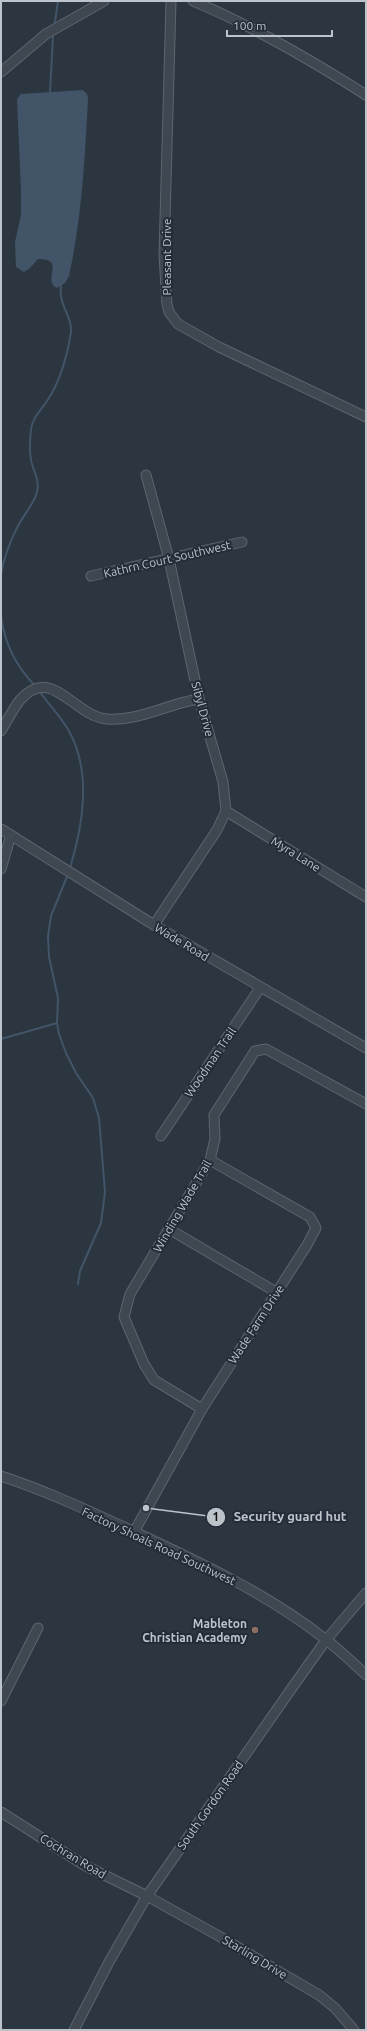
<svg xmlns="http://www.w3.org/2000/svg" width="367" height="2031" viewBox="0 0 367 2031" font-family="Ubuntu,sans-serif">
<style>
.water{fill:#425468}
.lines{fill:none;stroke-linecap:round;stroke-linejoin:round}
.stream{stroke:#425468;stroke-width:2}
.minor-casing{stroke:#5d656f;stroke-width:11}
.minor{stroke:#3f4751;stroke-width:9}
.education-dot{fill:#8d6e63;stroke:#232c37;stroke-width:1.5}
.labels{text-anchor:middle;dominant-baseline:central;stroke-width:4;stroke-linejoin:round;paint-order:stroke}
.street-label{font-size:12px;fill:#bcc3cb;stroke:#232c37}
.poi-label{font-size:12px;font-weight:bold;fill:#bcc3cb;stroke:#232c37;text-anchor:end}
.leader{fill:none;stroke:#bcc3cb;stroke-width:1.5}
.callout-dot{fill:#bcc3cb;stroke:#232c37;stroke-width:1.5}
.mark-label{font-size:12px;text-anchor:middle;font-weight:bold;fill:#111}
.callout-label{font-size:13px;text-anchor:middle;font-weight:bold;fill:#bcc3cb;stroke:#232c37;stroke-width:4;stroke-linejoin:round;paint-order:stroke}
</style>
<rect width="100%" height="100%" fill="#2b3641"/>
<!-- water -->
<path class="water" d="M83,90l4,4 1,4c-3,60 -6,119 -19,178l-4,7 -8,5c-16,-7 10,-30 -19,-29l-9,10 -5,3 -8,-5 -1,-25 6,-27v-24l-4,-92 4,-5z"/>
<g class="lines">
<!-- stream -->
<g class="stream">
<path d="M55,22l3,-21"/>
<path d="M50,92l3,-56"/>
<path d="M1,574c3,-16 9,-33 17,-48 6,-12 16,-22 19,-34 3,-12 -4,-21 -6,-32 -2,-10 -1,-21 0,-31 2,-12 10,-19 16,-28 13,-19 21,-47 24,-69 2,-15 -13,-27 -10,-46"/>
<path d="M1,616c4,29 15,50 35,71"/>
<path d="M40,692c9,13 21,25 29,39 23,42 14,94 1,137"/>
<path d="M68,874l-17,42 -3,20 1,21 9,41 -1,25 2,11 7,19 10,20 17,25 6,20 6,74 -4,31 -21,48 -2,13"/>
<path d="M1,1039l56,-16"/>
</g>
<!-- minor casing -->
<g class="minor-casing">
<g id="minor">
<path d="M171,1l-7,254 3,49 2,8 9,12 41,23 147,70"/>
<path d="M193,1c60,25 118,59 173,94"/>
<path d="M1,72l45,-38 58,-33"/>
<path d="M146,475l23,84 30,140 24,83 3,29 -9,19 -63,95"/>
<path d="M91,576l151,-34"/>
<path d="M1,731c6,-10 12,-22 19,-31 32,-36 53,16 87,19 30,3 63,-16 92,-20"/>
<path d="M226,811l140,86"/>
<path d="M1,829l153,96 212,123"/>
<path d="M1,869l10,-34"/>
<path d="M161,1136l99,-148"/>
<path d="M169,1229l107,63"/>
<path d="M202,1409l-48,-29 -10,-16 -20,-47 6,-23 80,-134 5,-21 -1,-24 41,-64 11,-2 100,55"/>
<path d="M1,1476c46,15 90,36 134,56 66,31 133,62 190,107 15,11 28,24 41,36"/>
<path d="M134,1532l68,-123 105,-164 9,-17 -6,-11 -100,-57"/>
<path d="M1,1701l37,-73"/>
<path d="M1,1812l83,53 63,31 70,39 102,60 16,13 19,22"/>
<path d="M74,2030l35,-68 38,-66 147,-211 32,-45 40,-47"/>
</g>
</g>
<!-- minor -->
<use href="#minor" class="minor"/>
</g>
<!-- markers -->
<circle class="education-dot" cx="255" cy="1630" r="4"/>
<g class="labels">
<!-- street labels -->
<g class="street-label">
<text transform="translate(166 257) rotate(-90)">Pleasant Drive</text>
<text transform="translate(167 559) rotate(-13)">Kathrn Court Southwest</text>
<text transform="translate(203 709) rotate(75)">Sibyl Drive</text>
<text transform="translate(296 854) rotate(32)">Myra Lane</text>
<text transform="translate(182 942) rotate(31)">Wade Road</text>
<text transform="translate(210 1062) rotate(-56)">Woodman Trail</text>
<text transform="translate(182 1206) rotate(-60)">Winding Wade Trail</text>
<text transform="translate(256 1324) rotate(-57)">Wade Farm Drive</text>
<text transform="translate(159 1546) rotate(25)">Factory Shoals Road Southwest</text>
<text transform="translate(210 1805) rotate(-55)">South Gordon Road</text>
<text transform="translate(73 1856) rotate(31)">Cochran Road</text>
<text transform="translate(255 1957) rotate(31)">Starling Drive</text>
</g>
<!-- poi labels -->
<g class="poi-label">
<text x="247" y="1623">Mableton<tspan x="247" dy="14">Christian Academy</tspan></text>
</g>
</g>
<!-- callouts -->
<path class="leader" d="M146 1508L216 1517"/>
<g class="callout-dot">
<circle cx="146" cy="1508" r="4"/>
<circle cx="216" cy="1517" r="10"/>
</g>
<g class="mark-label">
<text x="216" y="1521">1</text>
</g>
<g class="callout-label">
<text x="290" y="1521">Security guard hut</text>
</g>
<!-- border -->
<rect width="367" height="2031" fill="none" stroke="#bcc3cb" stroke-width="4"/>
<!-- scale -->
<path d="M227 30v6h105v-6" fill="none" stroke="#bcc3cb" stroke-width="2"/>
<text x="233" y="30" font-size="12" fill="#bcc3cb" stroke="#232c37" stroke-width="3" paint-order="stroke">100 m</text>
</svg>
